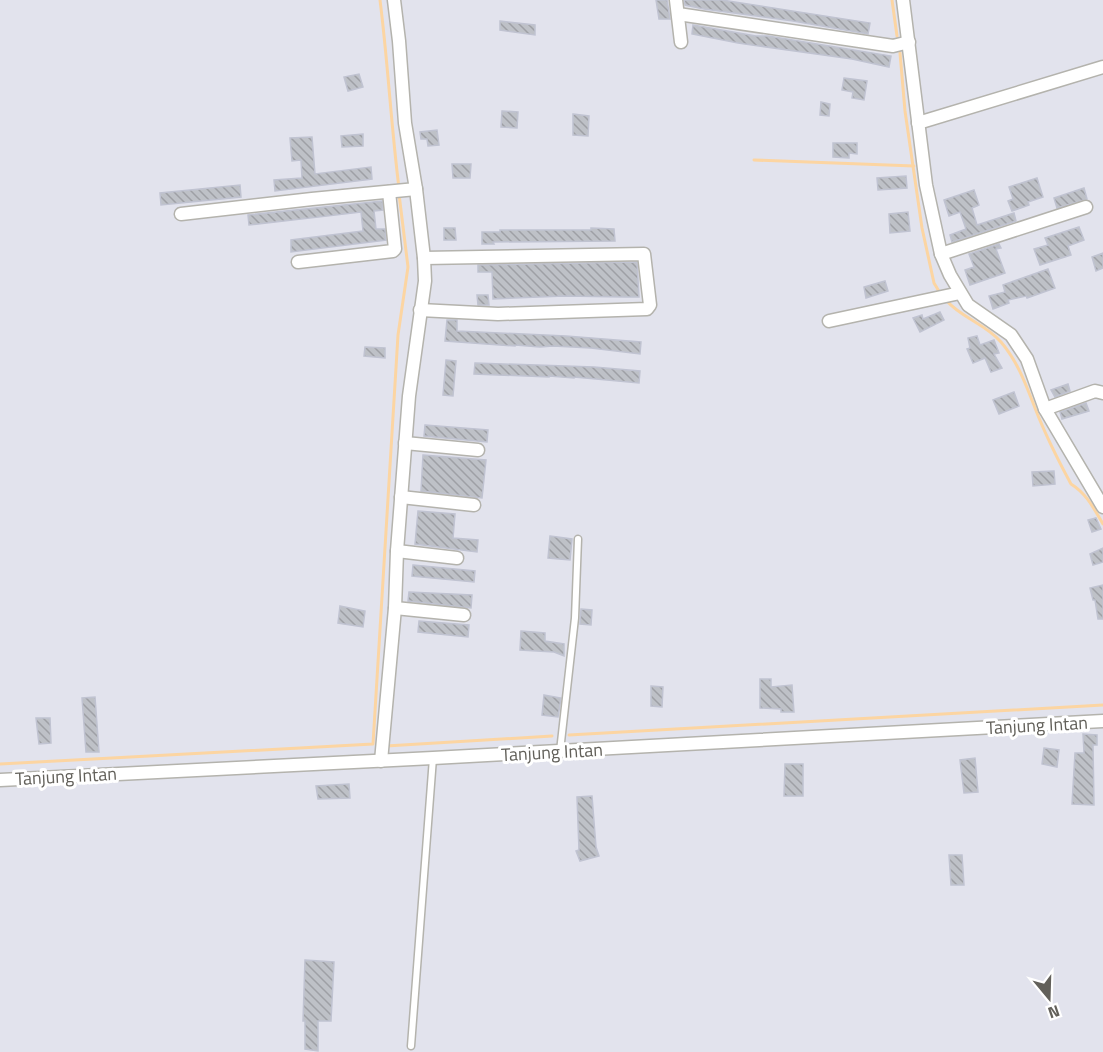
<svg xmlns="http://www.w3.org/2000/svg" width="1103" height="1052" viewBox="0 0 1103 1052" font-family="'Titillium Web',sans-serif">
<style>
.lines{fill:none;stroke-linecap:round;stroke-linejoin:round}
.stream{stroke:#fcd5a2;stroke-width:3}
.building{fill:url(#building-back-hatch);stroke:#c0c3d1;stroke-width:1.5}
.lane-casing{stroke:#b4b3ad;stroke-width:9}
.street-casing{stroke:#b4b3ad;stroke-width:15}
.lane{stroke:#fff;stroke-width:6}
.street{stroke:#fff;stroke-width:12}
.labels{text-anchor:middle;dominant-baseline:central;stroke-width:6;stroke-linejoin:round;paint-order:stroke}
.street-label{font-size:18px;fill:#62605a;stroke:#fff}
</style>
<defs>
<pattern id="building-back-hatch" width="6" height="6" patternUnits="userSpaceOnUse" patternTransform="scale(1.5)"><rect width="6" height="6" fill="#bec1c7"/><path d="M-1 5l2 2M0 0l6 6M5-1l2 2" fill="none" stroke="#9ea0a5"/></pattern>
</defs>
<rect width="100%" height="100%" fill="#e2e3ed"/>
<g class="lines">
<!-- stream -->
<g class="stream">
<path d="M380,0c8,63 11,125 19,188"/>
<path d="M892,0l5,36"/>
<path d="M900,53l5,58 17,117 12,55 6,10"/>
<path d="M754,160l160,6"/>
<path d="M946,300c15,18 40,24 55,42 17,20 25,43 34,66 10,26 23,52 36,76 16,10 23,25 32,40"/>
<path d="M569,735l534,-30"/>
<path d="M386,746l166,-10"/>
<path d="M0,764l373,-20 25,-409 10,-68 -9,-73"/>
</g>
</g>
<!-- building -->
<g class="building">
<path d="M656,0h11l3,19h-11z"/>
<path d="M684,0h38l148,23 -2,11 -75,-13 -89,-12 -19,-4z"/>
<path d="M500,21l35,4v10l-35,-5z"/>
<path d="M693,25l63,11h12l123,20 -2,11 -37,-8 -114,-16 -46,-9z"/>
<path d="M359,74l4,13 -15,4 -4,-14z"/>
<path d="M844,78l23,3 -3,19 -12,-2 1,-6 -11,-2z"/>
<path d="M821,102l9,2 -1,12 -9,-1z"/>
<path d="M502,111l16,1 -1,16 -16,-1z"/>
<path d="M573,114l16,2 -1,20 -15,-1z"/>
<path d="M437,130l2,15 -11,1 -1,-7h-6l-1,-7z"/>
<path d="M363,134v12l-21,1 -1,-11z"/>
<path d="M312,137l3,37 56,-7 1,12 -97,12 -1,-11 28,-2 -1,-18 -9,1 -2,-23z"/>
<path d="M833,143h24v11l-8,-1v5l-16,-1z"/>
<path d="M452,164h19l-1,14h-17z"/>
<path d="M906,176l1,12 -29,2 -1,-12z"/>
<path d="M1037,178l6,19 -15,5 1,3 -17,6 -4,-10 5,-2 -4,-12z"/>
<path d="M240,185l1,12 -80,8 -1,-12z"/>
<path d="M1084,188l3,11 -30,9 -3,-10z"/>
<path d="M974,190l5,15 -7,3 5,17 37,-12 2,8 -64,21 -2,-7 16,-6 -6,-17 -11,4 -5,-16z"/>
<path d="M382,201l1,9 -9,1 2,18h9l1,11 -95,12v-12l72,-9 -2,-19 -112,13 -1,-10z"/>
<path d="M908,212l2,19 -20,2 -1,-19z"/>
<path d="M1079,227l5,13 -16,6 3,9 -31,10 -6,-16 14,-4 -3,-7z"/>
<path d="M444,228h11l1,12h-12z"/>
<path d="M591,228l23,1 1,12 -122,1 1,2h-12v-12h18v-2h91z"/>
<path d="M999,244l2,4 -5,1 9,24 -35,12 -5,-15 9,-3 -5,-13z"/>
<path d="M1103,253v15l-7,3 -4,-14z"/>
<path d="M637,262l2,35h-14l-61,-1 -71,3 -1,-27h-14v-7z"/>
<path d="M1048,269l7,19 -28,10 -1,-2 -18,4 1,3 -16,6 -4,-13 16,-4 -2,-7z"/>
<path d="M885,281l3,10 -22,7 -2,-11z"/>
<path d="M477,295h11l1,10h-11z"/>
<path d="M940,312l4,8 -24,12 -7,-14 9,-3 1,4z"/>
<path d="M447,320h10v11l109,5 75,6 -1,12 -49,-6 -38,-2 -13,1 -25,-2v1l-70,-5z"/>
<path d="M977,336l3,9 14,-5 5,13 -5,1 8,14 -11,4 -6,-14 -12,5 -6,-14 3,-1 -2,-10z"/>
<path d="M365,347l20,1v10l-21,-2z"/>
<path d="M446,360l10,1 -3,35 -10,-1z"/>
<path d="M475,363l119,4 46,4 -1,12 -65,-6v1l-25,-2v1l-75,-3z"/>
<path d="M1068,384l2,7 -15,6 -4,-7z"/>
<path d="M1014,392l5,14 -20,8 -6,-14z"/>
<path d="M1086,403l3,8 -27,8 -2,-7z"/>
<path d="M425,425l63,5 -1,12 -63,-6z"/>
<path d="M423,455l63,5 -4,38 -61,-7z"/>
<path d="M1054,471l1,13 -22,2 -1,-14z"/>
<path d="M418,511l37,3 -2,24 25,2 -1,12 -62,-8z"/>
<path d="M1096,518l5,11 -9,3 -4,-12z"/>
<path d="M550,536l22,3 -2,21 -22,-2z"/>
<path d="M1103,548v14l-10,3 -3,-11z"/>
<path d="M413,565l62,6 -1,11 -62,-6z"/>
<path d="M1103,585v34h-5l-3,-19h-2l-3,-12z"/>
<path d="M409,592l63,3 -1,13 -63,-7z"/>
<path d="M340,606l25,5 -2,16 -25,-4z"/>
<path d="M581,609l11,1 -1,15 -11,-1z"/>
<path d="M419,621l50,4 -1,12 -50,-5z"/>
<path d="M521,631l24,2v8l19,3v12l-10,-4 -34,-2z"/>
<path d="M760,679h11v8l21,-2 2,27h-13v-3l-21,-1z"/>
<path d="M651,686l12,1 -1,20 -11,-1z"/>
<path d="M544,695l17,3 -3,19 -16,-2z"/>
<path d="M95,697l4,55h-13l-4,-54z"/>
<path d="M36,718h14l1,25 -12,1z"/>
<path d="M1083,734l14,1v10h-4l1,60 -22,-1 3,-51h9z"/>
<path d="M1044,748l15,2 -2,17 -15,-3z"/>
<path d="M975,758l3,34 -14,1 -4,-33z"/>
<path d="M785,764h18v32h-19z"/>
<path d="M349,784l1,14 -32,1 -2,-13z"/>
<path d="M592,796l4,51 3,9 -19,5 -4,-10 3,-1 -2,-53z"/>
<path d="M949,855h13l2,30h-13z"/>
<path d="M305,960l29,2 -3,59h-13v30l-13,-2v-28h-2z"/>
</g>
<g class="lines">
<!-- lane casing -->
<g class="lane-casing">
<g id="lane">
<path d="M560,751l15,-133 3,-79"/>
<path d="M411,1046l22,-288"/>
</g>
</g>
<!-- street casing -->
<g class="street-casing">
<g id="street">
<path d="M676,0l5,42"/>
<path d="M903,0l23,185 15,69 9,21 18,30 43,30 16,24 18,50 58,98"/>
<path d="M678,14l215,32 16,-4"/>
<path d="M918,123l185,-56"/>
<path d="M181,214l131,-15 104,-10"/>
<path d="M941,254l145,-47"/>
<path d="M298,262l95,-11 2,-2 -6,-57"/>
<path d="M420,310l78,4 149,-5 3,-4 -6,-51 -220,4"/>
<path d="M829,321l131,-28"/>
<path d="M1045,409l50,-18 8,2"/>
<path d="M405,443l73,7"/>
<path d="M401,497l73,8"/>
<path d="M397,551l60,7"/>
<path d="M395,608l69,7"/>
<path d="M381,761l14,-153 2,-57 12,-155 16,-115 -1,-23 -8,-69 -11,-66 -6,-82 -5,-41"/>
<path d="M0,780l433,-22 670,-37"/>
</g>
</g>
<!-- lane -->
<use href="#lane" class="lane"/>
<!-- street -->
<use href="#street" class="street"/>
</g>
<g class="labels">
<!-- street labels -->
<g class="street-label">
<text transform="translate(1037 725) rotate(-3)">Tanjung Intan</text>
<text transform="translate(552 752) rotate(-3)">Tanjung Intan</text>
<text transform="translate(66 776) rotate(-3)">Tanjung Intan</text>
</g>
</g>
<!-- north arrow -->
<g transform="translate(1049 998) rotate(161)" stroke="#ffffff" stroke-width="4.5" paint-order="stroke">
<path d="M0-4.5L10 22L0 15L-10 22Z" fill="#62605a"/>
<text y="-9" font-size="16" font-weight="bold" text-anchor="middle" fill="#62605a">N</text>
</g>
</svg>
